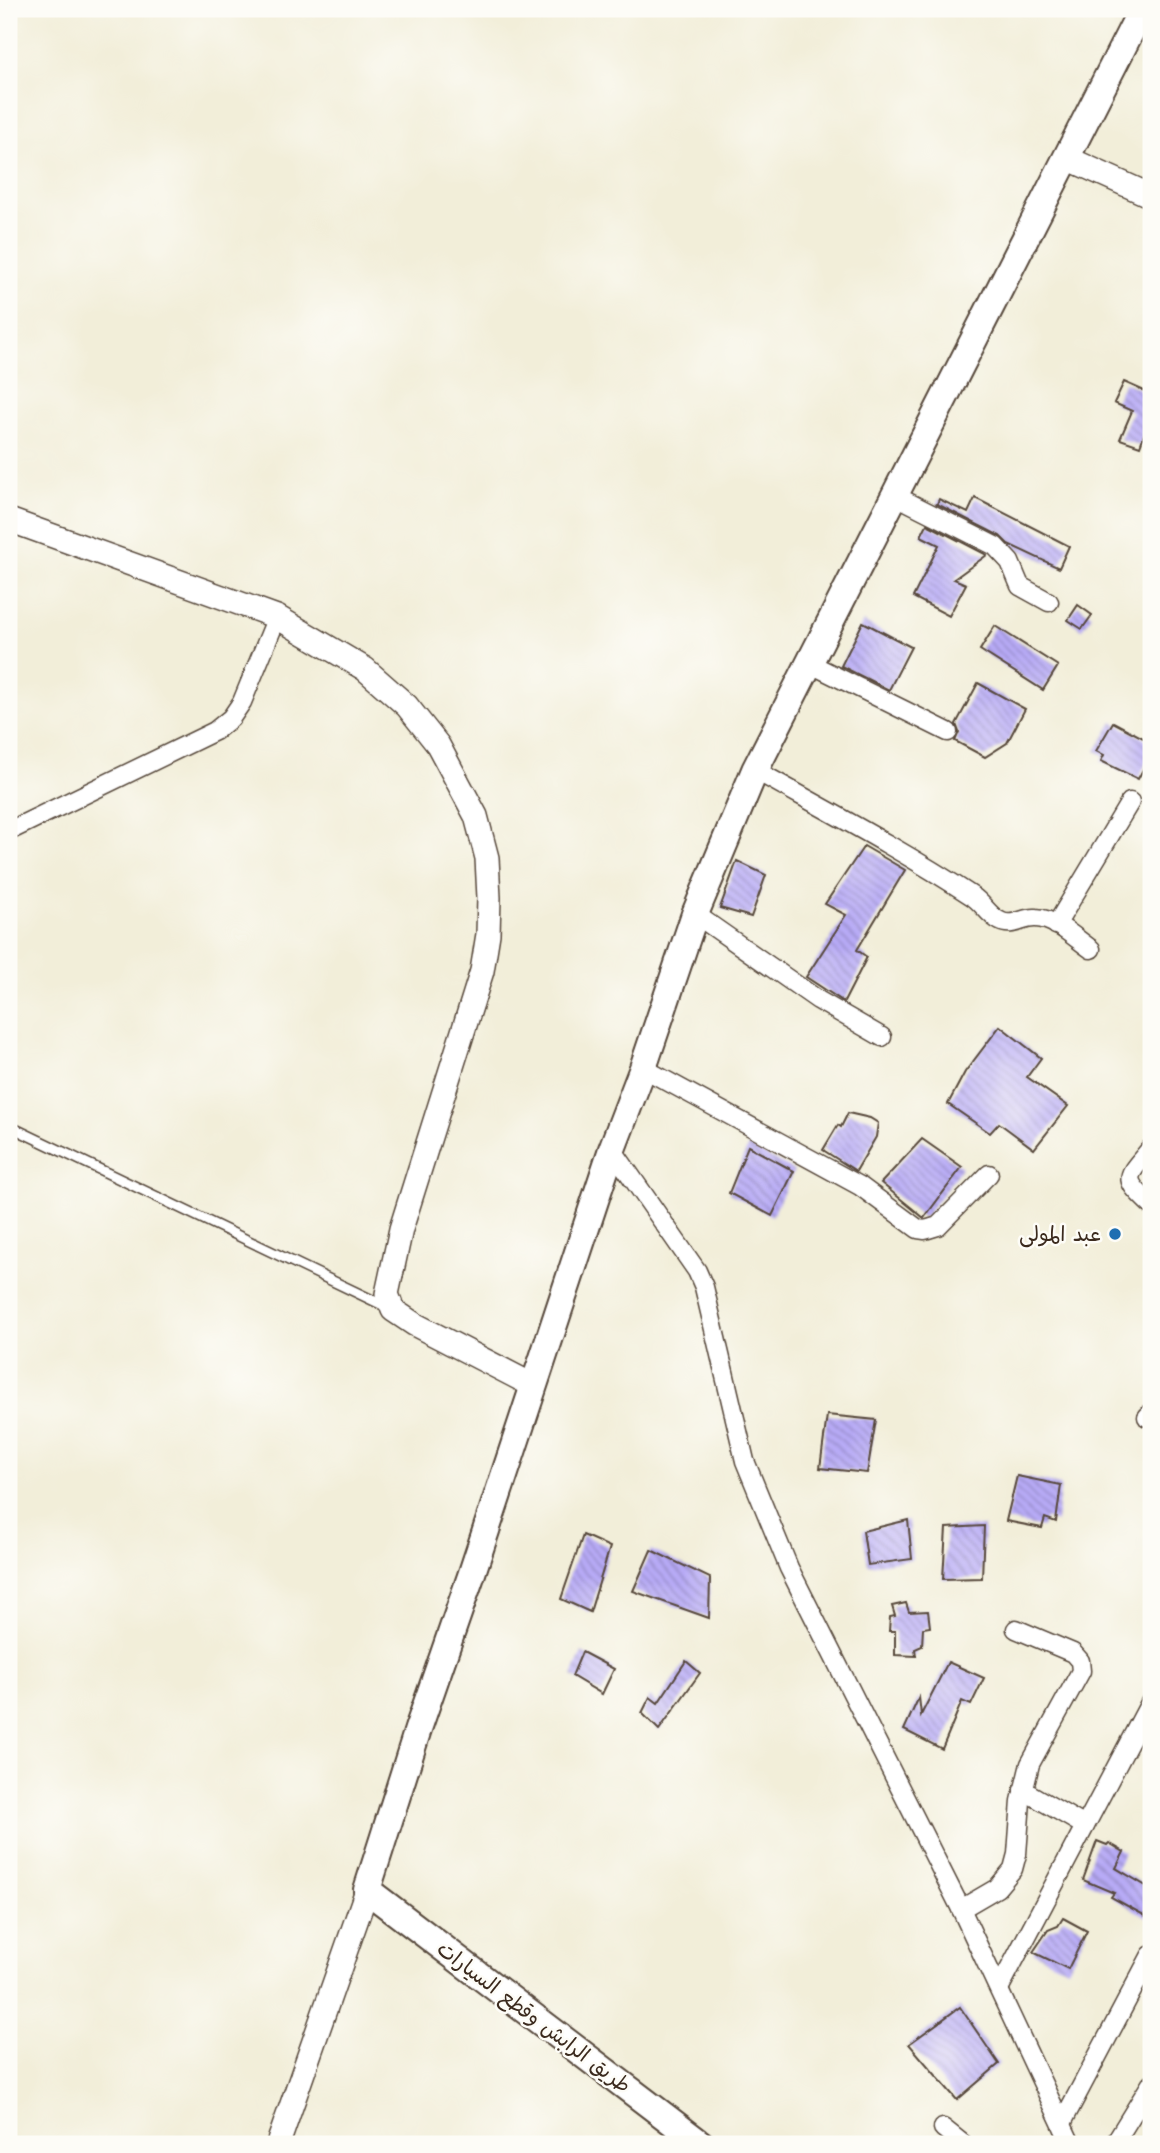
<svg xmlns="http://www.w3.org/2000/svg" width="1160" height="2153" viewBox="0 0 1160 2153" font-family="'Shantell Sans','Playpen Sans Arabic',sans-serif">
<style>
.building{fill:url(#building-back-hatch)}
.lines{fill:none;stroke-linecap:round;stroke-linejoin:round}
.service-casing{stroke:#56473a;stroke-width:12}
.minor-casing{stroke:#56473a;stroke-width:21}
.tertiary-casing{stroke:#56473a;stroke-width:26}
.secondary-casing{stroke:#56473a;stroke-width:30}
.service{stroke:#fff;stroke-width:9}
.minor{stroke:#fff;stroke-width:18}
.tertiary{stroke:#fff;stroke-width:23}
.secondary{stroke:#fff;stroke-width:26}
.poi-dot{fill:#1f6fb2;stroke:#fdfcf7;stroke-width:2.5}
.labels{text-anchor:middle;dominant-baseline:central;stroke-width:5;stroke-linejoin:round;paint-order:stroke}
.poi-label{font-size:21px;fill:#3b2a1e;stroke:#fdfcf7;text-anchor:end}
.street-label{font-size:21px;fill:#3b2a1e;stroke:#fdfcf7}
</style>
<defs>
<pattern id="building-back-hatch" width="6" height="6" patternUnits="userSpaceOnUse" patternTransform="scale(1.75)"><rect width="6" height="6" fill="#b7aaf6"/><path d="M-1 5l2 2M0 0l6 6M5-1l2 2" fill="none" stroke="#968bc7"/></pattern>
</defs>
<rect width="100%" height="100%" fill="#fdfcf7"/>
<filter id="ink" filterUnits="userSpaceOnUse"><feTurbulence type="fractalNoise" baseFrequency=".0143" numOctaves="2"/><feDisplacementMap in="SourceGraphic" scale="14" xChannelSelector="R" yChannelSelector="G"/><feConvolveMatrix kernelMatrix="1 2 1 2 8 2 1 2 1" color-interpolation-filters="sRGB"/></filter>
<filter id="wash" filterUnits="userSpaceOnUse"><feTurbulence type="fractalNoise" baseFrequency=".00686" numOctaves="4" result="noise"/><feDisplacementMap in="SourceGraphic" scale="28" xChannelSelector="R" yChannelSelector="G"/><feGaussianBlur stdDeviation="1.57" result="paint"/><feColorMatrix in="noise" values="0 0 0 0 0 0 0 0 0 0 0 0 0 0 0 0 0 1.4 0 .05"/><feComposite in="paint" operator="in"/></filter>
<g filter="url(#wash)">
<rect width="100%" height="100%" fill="#f2eed9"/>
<g id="blocks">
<!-- building -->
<g class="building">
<path d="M1124,382l27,12v45l-7,-4 -4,11 -20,-7 12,-28 -18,-8z"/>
<path d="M975,498l94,48 -10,22 -51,-24 -8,-8 -63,-32 2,-5 29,14z"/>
<path d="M927,524l60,31 -33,24 12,5 -17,32 -36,-19 26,-52 -18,-9z"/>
<path d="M1078,605l14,10 -10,14 -14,-9z"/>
<path d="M863,622l48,25 -22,43 -48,-24z"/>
<path d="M995,626l63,40 -15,24 -63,-40z"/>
<path d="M978,683l47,26 -18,34 -22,14 -30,-16 4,-9 -3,-8z"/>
<path d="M1113,722l38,20v12l-13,25 -37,-18 3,-6 -8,-4z"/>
<path d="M864,846l41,24 -48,80 10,7 -23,45 -38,-25 40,-62 -21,-11z"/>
<path d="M737,861l29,14 -15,42 -31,-9z"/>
<path d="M1000,1026l41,32 -14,19 41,29 -34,43 -35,-26 -9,10 -42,-29 17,-32z"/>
<path d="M848,1113l22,5 8,5 -2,14 -20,34 -33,-21 15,-25 3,2z"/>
<path d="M922,1139l40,28 -38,51 -43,-35z"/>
<path d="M748,1146l46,25 -22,45 -43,-23z"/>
<path d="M827,1415l49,5 -9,53 -47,-5z"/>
<path d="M1017,1476l44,9 -5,37 -11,-4 -3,10 -36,-7z"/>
<path d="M908,1520l4,39 -44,6 -5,-34z"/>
<path d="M984,1526l-2,52 -39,1 3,-51z"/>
<path d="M583,1535l27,12 -20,65 -29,-13z"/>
<path d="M651,1550l59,28 -1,40 -76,-27z"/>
<path d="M906,1603l3,9 19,-1 2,16 -7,1 -1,18 -7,3 1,7 -21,-1v-24h-6l1,-14 5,-1 -3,-10z"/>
<path d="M582,1652l32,17 -12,25 -30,-18z"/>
<path d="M686,1661l14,12 -41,57 -17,-17 8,-16 8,6z"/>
<path d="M948,1662l36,16 -13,27 -9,-4 -20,48 -38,-19 15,-33 2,18z"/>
<path d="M1097,1841l10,4 2,-2 15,9 -8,16 35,21v30l-40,-22 3,-4 -31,-13z"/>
<path d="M1063,1918l24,13 -19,38 -35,-17 15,-22 10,-4z"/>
<path d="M960,2007l39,57 -42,36 -48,-56z"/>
</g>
</g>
</g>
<g filter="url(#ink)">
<use href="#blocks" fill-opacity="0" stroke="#56473a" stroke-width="2"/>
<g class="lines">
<!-- service casing -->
<g class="service-casing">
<path id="service" d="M9,1126l380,182"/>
</g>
<!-- minor casing -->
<g class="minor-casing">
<g id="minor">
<path d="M894,495l101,51 15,16 10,24 29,16"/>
<path d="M809,663l139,69"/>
<path d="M755,770c73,41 147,80 217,126 11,7 17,20 28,25 12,7 23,-4 36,-3 20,1 39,20 55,31"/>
<path d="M9,831l206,-100 16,-13 11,-16 35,-85"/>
<path d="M695,914l123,86 64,37"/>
<path d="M1056,925l74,-123"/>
<path d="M643,1068l217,118 58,43 7,1 13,-4 51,-52"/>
<path d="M1151,1148c-25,30 -30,29 0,57"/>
<path d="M612,1149l85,122 7,16 41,174 44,107 172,341 110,235"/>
<path d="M1147,1417l4,-4"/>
<path d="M1023,1790l62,36"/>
<path d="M961,1909l36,-21 16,-19 4,-15 4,-53 9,-37 51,-93 -1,-10 -7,-8 -57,-24"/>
<path d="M999,1989l152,-288"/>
<path d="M1062,2123l89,-168"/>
<path d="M943,2128l20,16"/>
<path d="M1114,2144l37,-60"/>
</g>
</g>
<!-- tertiary casing -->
<g class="tertiary-casing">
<g id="tertiary">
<path d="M1067,158l84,38"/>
<path d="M9,520l268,97 88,52 42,37 31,39 38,71 11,42 2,40 -1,36 -6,37 -81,258 -14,65 6,16 21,14 120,62"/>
<path d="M278,2144l89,-254"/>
</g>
</g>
<!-- secondary casing -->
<g class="secondary-casing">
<path id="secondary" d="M701,2144l-334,-254 51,-161 53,-153 141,-427 31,-81 52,-154 60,-144 387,-761"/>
</g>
<!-- service -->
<use href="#service" class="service"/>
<!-- minor -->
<use href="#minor" class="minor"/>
<!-- tertiary -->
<use href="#tertiary" class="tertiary"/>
<!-- secondary -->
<use href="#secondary" class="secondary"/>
</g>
</g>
<!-- markers -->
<circle class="poi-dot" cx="1115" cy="1234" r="7"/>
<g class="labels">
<!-- poi labels -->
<g class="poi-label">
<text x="1101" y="1234">عبد المولى</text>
</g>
<!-- street labels -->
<g class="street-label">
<text transform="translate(534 2017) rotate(37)">طريق الرابش وقطع السيارات</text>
</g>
</g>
<!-- margin -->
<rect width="1160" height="2153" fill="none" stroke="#fdfcf7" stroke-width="35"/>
</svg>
